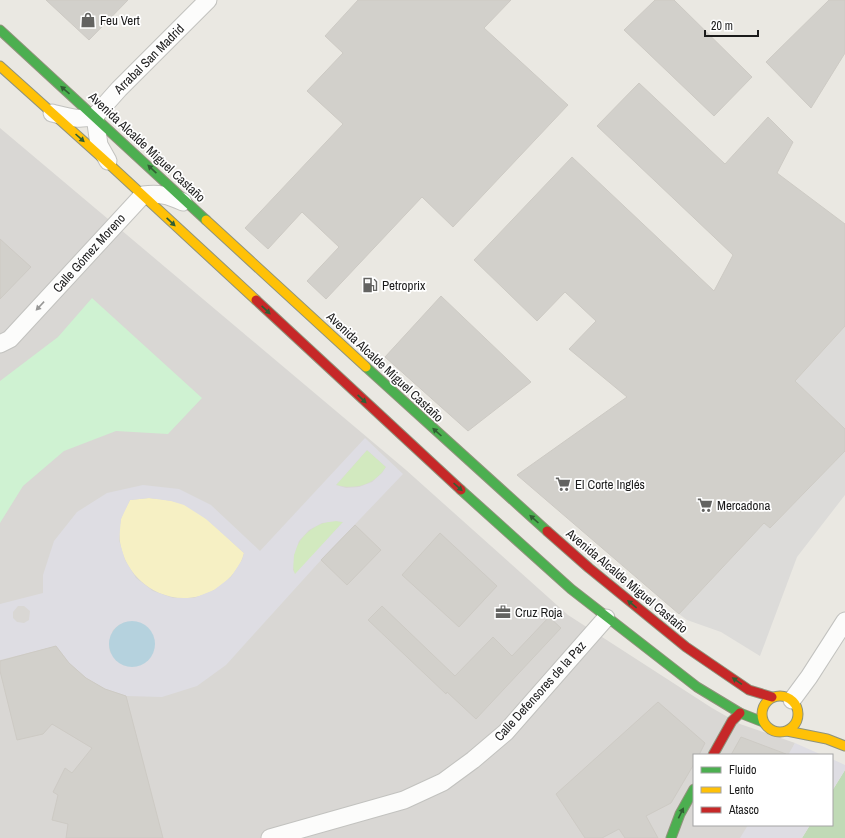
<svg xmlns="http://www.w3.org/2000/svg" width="845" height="838" viewBox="0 0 845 838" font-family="'Archivo Narrow',sans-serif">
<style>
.residential{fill:#d9d7d4}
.grass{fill:#d2e9bf}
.forest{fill:#c0dab6}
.sand{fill:#f6f0c4}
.park{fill:#cff2d2}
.parking{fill:#dcdbd9}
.plaza{fill:#dedde3;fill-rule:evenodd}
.water{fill:#b5d2de}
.building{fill:#d2d0cb;stroke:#cdcac4}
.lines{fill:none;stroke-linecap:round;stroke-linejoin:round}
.street-casing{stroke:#c2c2bf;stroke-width:19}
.fast-casing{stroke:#8f937b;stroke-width:11}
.slow-casing{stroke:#8f937b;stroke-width:11}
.jam-casing{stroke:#8f937b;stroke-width:11}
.street{stroke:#fcfcfb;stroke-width:17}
.fast{stroke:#4caf50;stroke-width:9}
.slow{stroke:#ffc107;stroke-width:9}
.jam{stroke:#c62828;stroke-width:9}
.oneway{fill:#315e33}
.oneway2{fill:#979796}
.labels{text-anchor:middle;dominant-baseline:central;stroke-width:3.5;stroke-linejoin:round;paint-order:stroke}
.poi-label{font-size:13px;fill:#1b1b1b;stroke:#fff;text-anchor:start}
.street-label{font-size:13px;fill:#1b1b1b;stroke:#fff}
</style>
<rect width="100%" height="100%" fill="#eae8e2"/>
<!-- residential -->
<path class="residential" d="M0,128l406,342 162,145 144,93 28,16 55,19 -6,12h-95v70h62l-7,13h-749z"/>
<!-- grass -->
<g class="grass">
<path d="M367,450l19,17c-11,18 -31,23 -50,18z"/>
<path d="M336,521l7,1 -48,53c-7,-21 6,-43 26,-51 4,-2 10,-3 15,-3z"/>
</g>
<!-- forest -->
<path class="forest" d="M845,770v68h-43l8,-13h22v-34z"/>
<!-- sand -->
<path class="sand" d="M149,498c11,1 23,2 34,6 19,7 45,35 61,49 -3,12 -11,22 -20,30 -3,2 -7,6 -10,7 -48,27 -105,-18 -93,-71 2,-6 6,-13 9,-19z"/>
<!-- park -->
<path class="park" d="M92,298l110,100 -34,36 -52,-3 -52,20 -41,35 -23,37v-142l58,-44z"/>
<!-- parking -->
<g class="parking">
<path d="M845,326v103l-50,-48z"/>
<path d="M845,451v44l-48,62 -37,99 -39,-24 -34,-12 -8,-6 85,-91 6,5z"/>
</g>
<!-- plaza -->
<g class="plaza">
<path d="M365,438l38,36 -82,86 -95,105 -29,21 -35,11 -36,-1 -21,-7 -19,-11 -17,-15 -13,-17 -56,14v-56l43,-11v-18l11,-34 23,-29 30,-19 36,-8 36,4 32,16 49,46zM367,450l19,17 -4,6 -10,9 -13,5 -13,1 -10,-3zM149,498l22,3 13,4 22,14 38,34 -2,7 -11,17 -17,13 -20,8h-21l-20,-7 -17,-13 -11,-18 -6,-20 2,-21 9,-19zM336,521l7,1 -48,52 -2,-4 1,-15 5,-14 10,-11 13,-7zM18,606h6l6,5 -1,9 -5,3 -7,-1 -4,-4v-6zM126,622h7l-23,31 -1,-8 1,-7 3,-8 6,-5z"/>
<path d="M795,743l27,12h-34z"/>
<path d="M832,759l13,6v5l-13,21z"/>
<path d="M748,825h62l-8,13h-62z"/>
</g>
<!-- water -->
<circle class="water" cx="132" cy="644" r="23"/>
<!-- building -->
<g class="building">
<path d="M46,0h82l-39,40z"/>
<path d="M358,0h153l-27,28 84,77 -115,122 -31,-30 -96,102 -19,-18 32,-34 -37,-35 -34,37 -23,-21 98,-104 -36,-33 36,-38 -18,-17z"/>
<path d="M655,0h19l78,77 -38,39 -90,-86z"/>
<path d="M829,0h16v53l-34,55 -45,-46z"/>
<path d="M639,83l86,81 43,-47 25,25 -16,31 68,51v102l-50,55 50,48v22l-75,77 -6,-5 -85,91 -162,-139 110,-78 -58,-48 27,-28 -31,-29 -28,29 -63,-61 98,-103 142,134 19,-36 -136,-129z"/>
<path d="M0,239l31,28 -31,32z"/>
<path d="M441,296l90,86 -63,49 -83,-74z"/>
<path d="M355,525l26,25 -34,35 -26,-25z"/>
<path d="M440,533l57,53 -38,41 -57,-52z"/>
<path d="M382,606l73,70 38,-39 19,19 37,-39 12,11 -85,91 -29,-27 -1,2 -78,-74z"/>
<path d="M56,646l13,17 17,15 19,11 21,7 37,142h-97l2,-14 -16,-4 6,-25 -5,-3 12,-24 7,5 20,-25 -40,-24 -9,10 -26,6 -17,-69v-10z"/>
<path d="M658,702l47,41 -6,12h-5v9l-23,39 -25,13 12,22h-33l-6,-9 -17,9h-17l-29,-44z"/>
<path d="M741,737l45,17 -1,1h-54z"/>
</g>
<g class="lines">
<!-- street casing -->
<g class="street-casing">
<g id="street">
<path d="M52,113c16,4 26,8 43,3"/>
<path d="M95,116l24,-27 89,-89"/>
<path d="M95,116l4,29 9,16"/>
<path d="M0,344l10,-5 133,-144c16,-2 25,0 40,7"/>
<path d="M792,700l17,-23 36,-56"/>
<path d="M270,838l134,-38 39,-18 30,-22 33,-28 100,-114"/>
</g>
</g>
<!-- fast casing -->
<g class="fast-casing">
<g id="fast">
<path d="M0,30l206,190"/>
<path d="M366,367l181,164"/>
<path d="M461,490l110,99 126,98 43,26 23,9"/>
<path d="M671,838l9,-24 14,-25"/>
</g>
</g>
<!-- slow casing -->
<g class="slow-casing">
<g id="slow">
<path d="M0,66l109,98 147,136"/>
<path d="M206,220l160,147"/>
<circle cx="780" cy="714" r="18"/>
<path d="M787,731l40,8 18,7"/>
</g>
</g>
<!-- jam casing -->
<g class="jam-casing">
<g id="jam">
<path d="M256,300l205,190"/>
<path d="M547,531l42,37 97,79 63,43 23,7"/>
<path d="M713,755l19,-34 8,-8"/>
</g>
</g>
<!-- street -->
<use href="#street" class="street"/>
<!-- fast -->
<use href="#fast" class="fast"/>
<!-- slow -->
<use href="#slow" class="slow"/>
<!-- jam -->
<use href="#jam" class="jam"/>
</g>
<!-- one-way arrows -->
<defs><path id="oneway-solid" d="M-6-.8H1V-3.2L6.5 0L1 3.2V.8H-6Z"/></defs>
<g class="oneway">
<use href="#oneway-solid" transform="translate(65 90) rotate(-139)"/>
<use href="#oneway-solid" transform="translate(80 138) rotate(42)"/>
<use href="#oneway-solid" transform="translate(152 169) rotate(-137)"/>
<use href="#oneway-solid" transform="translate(171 222) rotate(43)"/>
<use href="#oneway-solid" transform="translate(266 310) rotate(43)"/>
<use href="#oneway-solid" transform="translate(362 399) rotate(43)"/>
<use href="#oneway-solid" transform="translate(437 432) rotate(-138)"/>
<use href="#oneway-solid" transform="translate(458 487) rotate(42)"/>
<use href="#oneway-solid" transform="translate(534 519) rotate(-138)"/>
<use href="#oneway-solid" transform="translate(632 604) rotate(-141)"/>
<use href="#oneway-solid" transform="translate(737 681) rotate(-145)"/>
<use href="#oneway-solid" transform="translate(681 813) rotate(-64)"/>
</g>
<use class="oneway2" href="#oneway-solid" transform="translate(40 306) rotate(133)"/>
<!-- icons -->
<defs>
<g id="shop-bare" transform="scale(1.2)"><path d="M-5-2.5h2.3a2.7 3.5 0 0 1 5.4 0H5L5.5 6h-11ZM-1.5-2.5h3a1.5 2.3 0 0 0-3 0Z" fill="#636361" stroke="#fff" stroke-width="2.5" paint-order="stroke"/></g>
<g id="fuel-bare" transform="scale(1.2)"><path d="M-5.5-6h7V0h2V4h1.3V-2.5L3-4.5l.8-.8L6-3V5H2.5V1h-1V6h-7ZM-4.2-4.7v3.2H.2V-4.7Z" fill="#636361" stroke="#fff" stroke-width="2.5" paint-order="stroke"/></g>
<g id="supermarket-bare" transform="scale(1.2)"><path d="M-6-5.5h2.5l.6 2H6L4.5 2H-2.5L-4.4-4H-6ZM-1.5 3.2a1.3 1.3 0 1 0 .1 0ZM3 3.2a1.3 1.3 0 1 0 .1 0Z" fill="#636361" stroke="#fff" stroke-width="2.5" paint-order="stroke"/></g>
<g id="office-bare" transform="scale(1.2)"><path d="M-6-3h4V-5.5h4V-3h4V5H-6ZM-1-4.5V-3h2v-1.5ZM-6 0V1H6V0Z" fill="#636361" stroke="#fff" stroke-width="2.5" paint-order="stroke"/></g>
</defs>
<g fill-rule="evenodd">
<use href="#shop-bare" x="88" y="20"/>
<use href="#fuel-bare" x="370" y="285"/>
<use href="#supermarket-bare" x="563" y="484"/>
<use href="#supermarket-bare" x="705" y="505"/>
<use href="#office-bare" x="503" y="612"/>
</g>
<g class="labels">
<!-- poi labels -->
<g class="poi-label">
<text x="100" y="20">Feu Vert</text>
<text x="382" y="285">Petroprix</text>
<text x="575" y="484">El Corte Inglés</text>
<text x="717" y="505">Mercadona</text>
<text x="515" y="612">Cruz Roja</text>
</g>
<!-- street labels -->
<g class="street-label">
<text transform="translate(149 59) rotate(-45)">Arrabal San Madrid</text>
<text transform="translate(147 147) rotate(43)">Avenida Alcalde Miguel Castaño</text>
<text transform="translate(89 253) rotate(-48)">Calle Gómez Moreno</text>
<text transform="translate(385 367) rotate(43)">Avenida Alcalde Miguel Castaño</text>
<text transform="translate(627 581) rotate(40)">Avenida Alcalde Miguel Castaño</text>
<text transform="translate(540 691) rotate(-48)">Calle Defensores de la Paz</text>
</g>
</g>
<!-- legend -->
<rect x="693" y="754" width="140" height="72" fill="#ffffff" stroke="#a4a4a4"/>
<rect x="701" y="767" width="20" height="6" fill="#4caf50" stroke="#a4a4a4"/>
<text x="729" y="774" font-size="12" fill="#1b1b1b">Fluido</text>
<rect x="701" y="787" width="20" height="6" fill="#ffc107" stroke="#a4a4a4"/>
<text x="729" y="794" font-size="12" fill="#1b1b1b">Lento</text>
<rect x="701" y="807" width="20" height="6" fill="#c62828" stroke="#a4a4a4"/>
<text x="729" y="814" font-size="12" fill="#1b1b1b">Atasco</text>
<!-- scale -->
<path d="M705 30v6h53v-6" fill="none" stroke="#1b1b1b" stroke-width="2"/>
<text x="711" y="30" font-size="12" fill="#1b1b1b" stroke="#ffffff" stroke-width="3" paint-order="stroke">20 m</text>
</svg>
